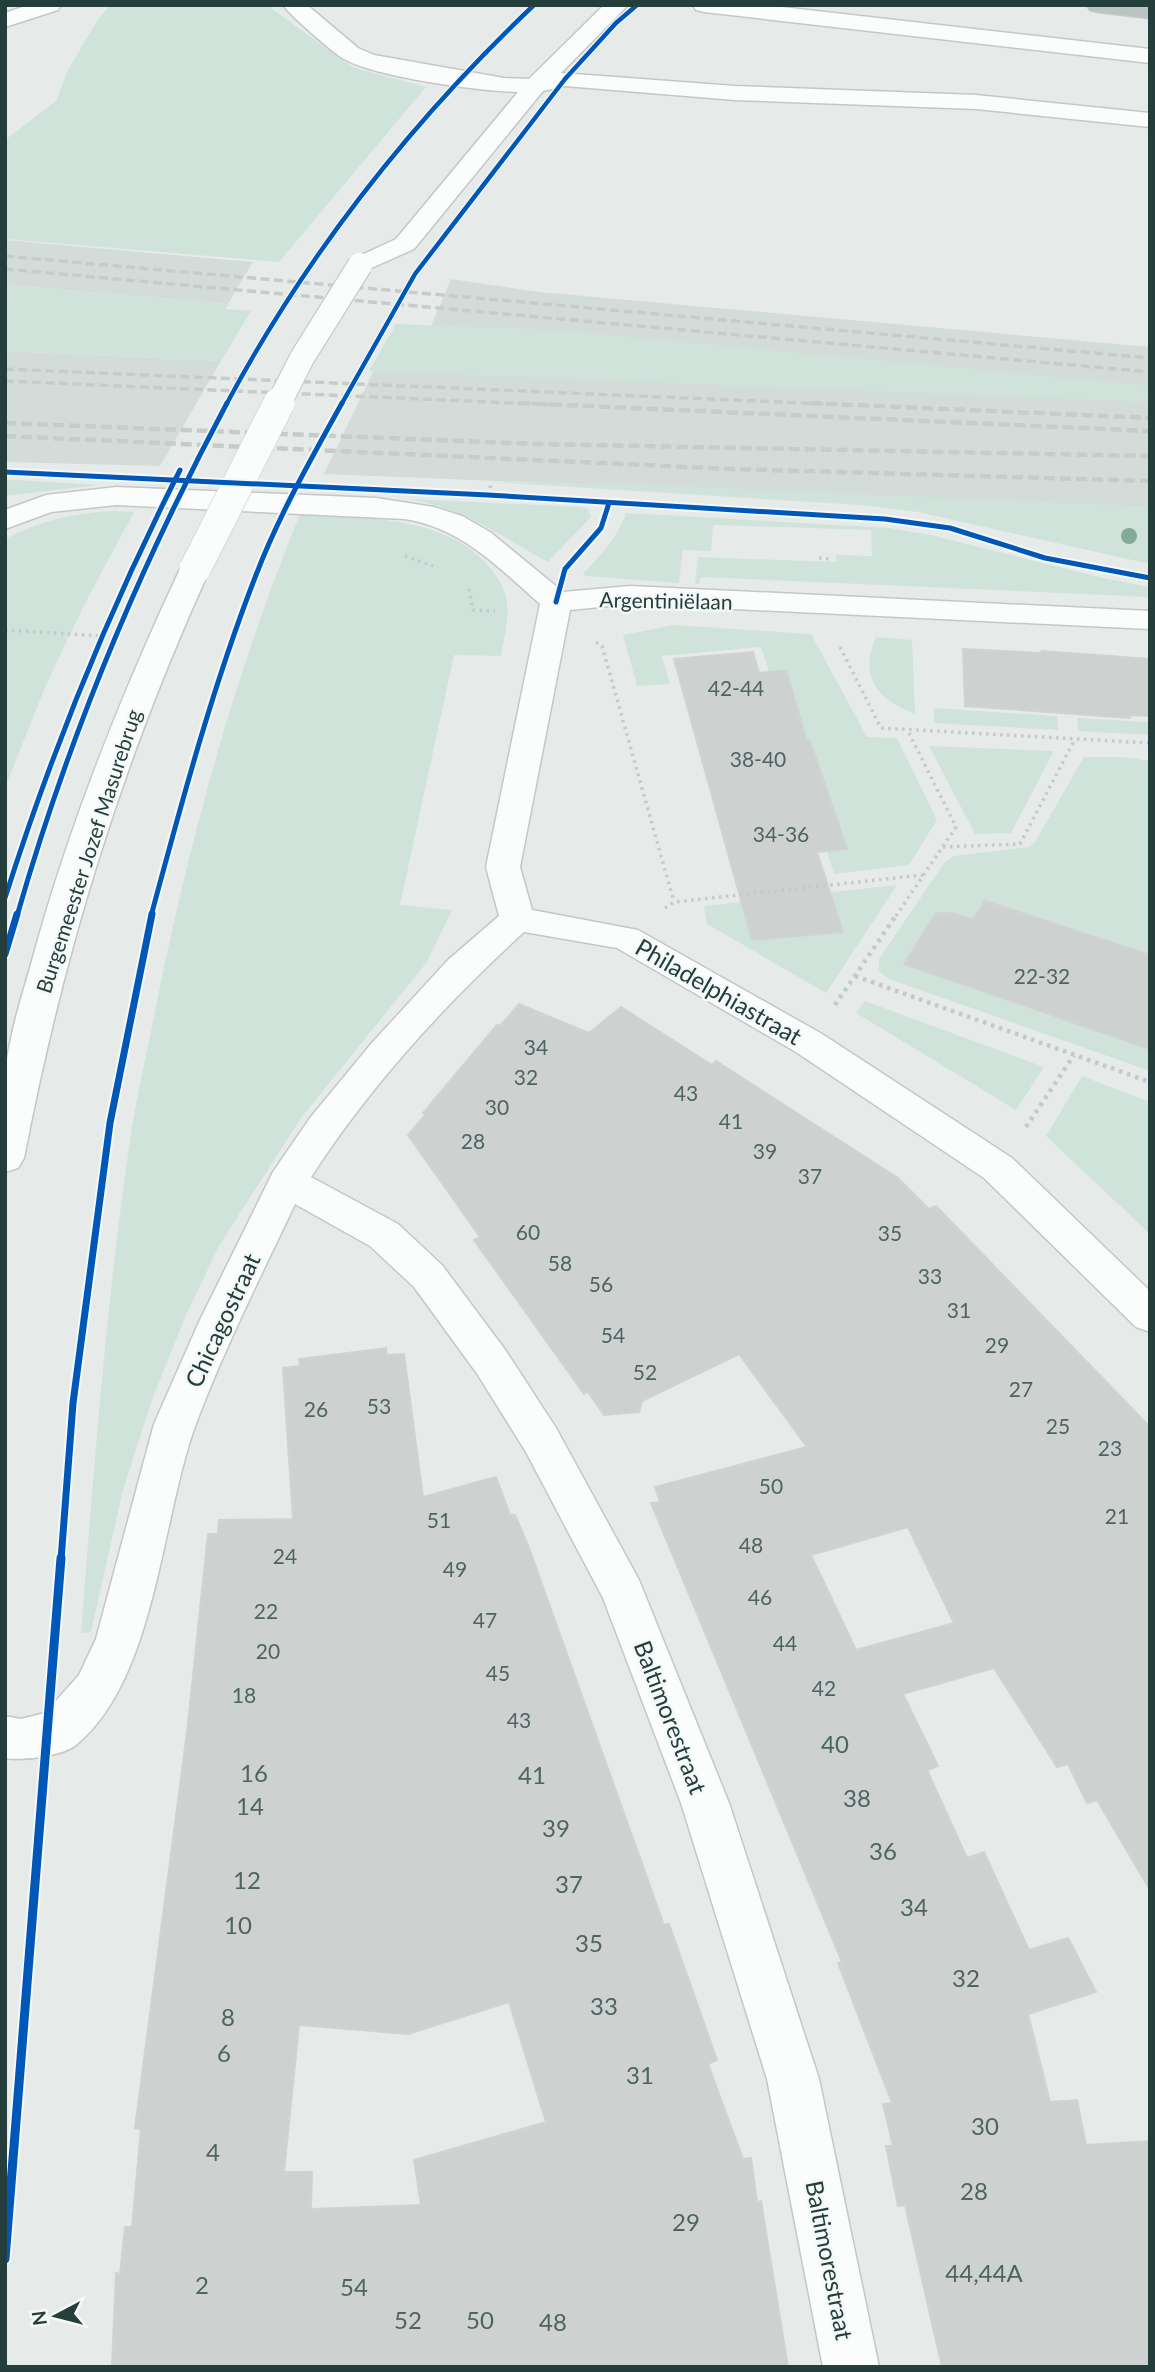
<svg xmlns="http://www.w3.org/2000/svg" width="1155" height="2372" viewBox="0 0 1155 2372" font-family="Lato,sans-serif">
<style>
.built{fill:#d4dcda}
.green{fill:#d0e3da}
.building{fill:#cdd2d1;stroke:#cfd4d3;stroke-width:2;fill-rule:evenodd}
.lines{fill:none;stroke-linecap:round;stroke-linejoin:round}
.minor-casing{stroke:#c3c8c7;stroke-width:3}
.highway-casing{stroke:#c2cac9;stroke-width:3}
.path-far1{stroke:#c2caca;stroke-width:3.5;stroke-dasharray:2.5 4.5;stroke-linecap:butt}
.path{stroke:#c2caca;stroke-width:4.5;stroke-dasharray:3.5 5;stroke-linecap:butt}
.minor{fill:#fbfcfc;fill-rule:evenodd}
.highway{fill:#bbc3c3;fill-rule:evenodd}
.rail-far1{stroke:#c7cccb;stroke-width:3.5;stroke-dasharray:9 4.5;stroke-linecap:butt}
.rail{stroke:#c7cccb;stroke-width:4.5;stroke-dasharray:11 5;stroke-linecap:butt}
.minor-bridge-far1-casing{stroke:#c3c8c7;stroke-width:26;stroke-linecap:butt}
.minor-bridge-casing{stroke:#c3c8c7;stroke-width:32;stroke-linecap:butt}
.minor-bridge-far1{stroke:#fbfcfc;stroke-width:24}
.minor-bridge{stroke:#fbfcfc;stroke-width:31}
.cycleway-far3-casing{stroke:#f4f9f8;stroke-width:7}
.cycleway-far2-casing{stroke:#f4f9f8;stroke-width:9}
.cycleway-far1-casing{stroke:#f4f9f8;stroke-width:11}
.cycleway-casing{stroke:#f4f9f8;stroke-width:13}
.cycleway-far3{stroke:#0057b8;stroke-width:4.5}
.cycleway-far2{stroke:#0057b8;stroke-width:5}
.cycleway-far1{stroke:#0057b8;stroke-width:7}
.cycleway{stroke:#0057b8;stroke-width:9}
.tree{fill:#81aa9a}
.labels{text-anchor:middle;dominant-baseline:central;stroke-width:5;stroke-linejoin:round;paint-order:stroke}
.far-street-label{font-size:21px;fill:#243e3c;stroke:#f4f9f8}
.number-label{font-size:21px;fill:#4f6462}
.street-label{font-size:24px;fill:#243e3c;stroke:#f4f9f8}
.near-number-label{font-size:24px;fill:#4f6462}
</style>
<rect width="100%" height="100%" fill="#e6ebea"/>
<!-- built -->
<g class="built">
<path d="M5,240l248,22 -25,42 -152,-13 -71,-6z"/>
<path d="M451,279l88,13 611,55v160l-826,-33 72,-150 35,2z"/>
<path d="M5,351l216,10 -61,105 -155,-4z"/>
</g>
<!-- green -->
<g class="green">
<path d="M110,5h157l85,62 74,20 -147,175 -274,-23v-99l51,-39 12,-31 29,-49z"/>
<path d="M5,285l223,19 -2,5 25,2 -30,50 -216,-10z"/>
<path d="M396,324l159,6 595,56v16l-781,-31z"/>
<path d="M5,480h13l81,5 -94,11z"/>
<path d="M491,482l162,3 497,22v57l-232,-52 -58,-7z"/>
<path d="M410,499l171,8 7,2 3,8 -43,45c-49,-27 -81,-52 -138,-63z"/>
<path d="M111,511l23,1 -51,95 -37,78 -41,103v-249c33,-18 69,-26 106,-28z"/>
<path d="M626,513l263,15 42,7 172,43 47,9v10l-449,-20 -2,7h-4l3,-27 138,5v-7l36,1 -1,-26 -158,-5 -2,26 -28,-1 -4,33 -94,-7 -2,-2c18,-20 34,-35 43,-61z"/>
<path d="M300,514c64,5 147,0 191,55 8,10 15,21 16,34 2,17 -3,36 -6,53l-47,-1 -54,250 52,5 -25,52 -126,156 -82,128 -33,69 -33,82 -30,93 -32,142 -10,1c13,-165 25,-329 49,-493 6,-41 16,-83 24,-124 34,-171 80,-341 146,-502z"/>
<path d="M674,625l137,9 56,103 30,1 40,82 -28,45 -75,9 -73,-227 -99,9 8,28 -33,2 -14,-51z"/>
<path d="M876,637l36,3 3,74c-37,-14 -57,-37 -39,-77z"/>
<path d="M934,708l123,8 1,14 -124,-7z"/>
<path d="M1077,718l73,4v13l-72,-4z"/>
<path d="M929,746l125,5 -43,82 -36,1z"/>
<path d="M1084,757h40l26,4v310l-261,-92 -10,-8v-12l65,-96 10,-7 75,-9 6,-5z"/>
<path d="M897,885l-71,108 -119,-69 -3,-18z"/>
<path d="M865,1001l179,66 -28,43 -160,-97z"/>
<path d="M1082,1076l68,26v132l-104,-98z"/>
</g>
<!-- building -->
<g class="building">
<path d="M963,649l78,4 1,-2 108,8v57l-19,-1 -1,3 -165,-12z"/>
<path d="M753,652l6,21 27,-3 21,71h3l37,108 -30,3 26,80 -91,8 -78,-281z"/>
<path d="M985,901l165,54v94l-246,-85 32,-51h17l20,7z"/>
<path d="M519,1004l70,29 32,-26 91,58 4,-4 182,117 31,31 7,-3 214,221v463l-53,-90 -10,3 -19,-39 -11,3 -63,-99 -91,26 35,72 -11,4 40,88 17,-6 45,98 39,-12 28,54 -68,22 22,88 27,-2 9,45 64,-4v226h-208l-37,-162 -7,1 -12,-60h7l-10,-42 9,-1 -54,-140 4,-1 -191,-459 9,-1 -5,-15 152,-40 -68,-93 -97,47 -3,11 -35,3 -16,-23 -4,2 -110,-154 6,-3 -72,-102 18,-21 -3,-1 74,-88 3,1zM908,1527l46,96 -98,27 -45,-95z"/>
<path d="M386,1348l1,7 17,-1 19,143 73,-20 14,38h5l13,30 136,380 5,-1 48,136 -9,4 35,95 8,-1 6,44 4,-1 27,166h-676l4,-94 4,1 5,-47h7l9,-98 -6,-1 52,-396 21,-198h10l1,-14 74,-1 -10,-151 17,-2 -1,-7zM509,2002l37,120 -132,38 7,45 -110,4 1,-37h-28l15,-147 109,9z"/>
</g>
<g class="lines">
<!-- minor casing -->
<g class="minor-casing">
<g id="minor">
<path d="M28,5h33l-3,5 -53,17v-14z"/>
<path d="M283,5h24l51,43 16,7 130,23 25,1 75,-74h24l-67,68 174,13 241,9 174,18v14l-174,-18 -241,-9 -170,-14 -22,5 -129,158 -54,24 -9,-3 -4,-5 4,-5 45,-21 122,-147c-40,-1 -142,-15 -174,-33 -13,-8 -52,-42 -61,-54z"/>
<path d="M693,5h71l386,44v14l-446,-51 -8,-2z"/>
<path d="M116,487l260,11 58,9 28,9 28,16 73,60 67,-6 520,25v18l-520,-25 -60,6 -50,257 12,43 106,20 184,104 190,124 138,133v41l-14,-5 -152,-149 -188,-126 -179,-104 -93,-16c-80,73 -154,154 -213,245l87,47 44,41 64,86 50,77 83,152 90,223 90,276 60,288h-56l-56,-288 -86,-276 -78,-205 -77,-146 -48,-77 -64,-88 -44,-41 -75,-42c-34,72 -70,143 -98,217 -36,94 -40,258 -121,324 -14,11 -53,16 -71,13v-42l16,3 24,-6 34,-38 17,-36 58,-215 45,-102 74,-150 37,-54 61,-74 77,-84 51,-44 -13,-49 54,-263c-41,-36 -78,-76 -135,-85l-289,-14 -65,7 -46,17v-19l41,-15z"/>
<path d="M195,560l11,3 4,6c-88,193 -146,381 -186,589l-6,10 -13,4c0,-34 -4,-72 1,-106 5,-37 17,-73 27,-109 37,-134 88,-262 147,-388l4,-6z"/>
</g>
</g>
<!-- highway casing -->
<g class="highway-casing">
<path id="highway" d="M1087,5h63v13l-52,-6 -8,-2z"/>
</g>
<!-- path-far1 -->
<g class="path-far1">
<path d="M489,495l2,-13"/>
<path d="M405,556l28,10"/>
<path d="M819,558l11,1"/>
<path d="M469,589l4,21 22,1"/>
<path d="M5,630l96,6"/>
<path d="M596,642l6,4 72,256"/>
<path d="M840,647l41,81 269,15"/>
<path d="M943,847l77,-3 55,-105"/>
<path d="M665,908l9,-6 249,-27"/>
<path d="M896,916l60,-89 -48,-96"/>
</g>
<!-- path -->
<g class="path">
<path d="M855,976l295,106"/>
<path d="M835,1005l62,-91"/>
<path d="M1026,1127l48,-72"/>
</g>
<!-- minor -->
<use href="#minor" class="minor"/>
<!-- highway -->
<use href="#highway" class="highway"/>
<!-- rail-far1 -->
<g class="rail-far1">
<path d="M5,256l1145,102"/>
<path d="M5,269l1145,103"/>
<path d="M5,369l846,36"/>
<path d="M5,381l554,24"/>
</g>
<!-- rail -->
<g class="rail">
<path d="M519,403l631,28"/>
<path d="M810,403l340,15"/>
<path d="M5,423l533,21 612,12"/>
<path d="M5,436l728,33 417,12"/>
</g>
<!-- minor-bridge-far1 casing -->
<g class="minor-bridge-far1-casing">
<path id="minor-bridge-far1" d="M278,405l24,-47 58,-93"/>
</g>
<!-- minor-bridge casing -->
<g class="minor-bridge-casing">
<path id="minor-bridge" d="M195,569l84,-166"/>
</g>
<!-- minor-bridge-far1 -->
<use href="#minor-bridge-far1" class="minor-bridge-far1"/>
<!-- minor-bridge -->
<use href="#minor-bridge" class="minor-bridge"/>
<!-- cycleway-far3 casing -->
<g class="cycleway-far3-casing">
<g id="cycleway-far3">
<path d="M226,405c80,-150 185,-283 308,-400"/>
<path d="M341,405l74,-131 150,-195 51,-56 21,-18"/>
</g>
</g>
<!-- cycleway-far2 casing -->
<g class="cycleway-far2-casing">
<g id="cycleway-far2">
<path d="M5,472l483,23 397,24 65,9 95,30 105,20"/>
<path d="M556,602l9,-33 36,-41 8,-25"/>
<path d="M5,898c47,-148 105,-290 175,-428"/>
<path d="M17,916c51,-178 123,-350 210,-513"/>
<path d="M151,916c31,-115 62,-231 105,-341 23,-60 55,-116 86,-172"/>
</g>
</g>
<!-- cycleway-far1 casing -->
<g class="cycleway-far1-casing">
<g id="cycleway-far1">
<path d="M5,954l12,-40"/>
<path d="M61,1560l12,-157 37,-280 42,-209"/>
</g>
</g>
<!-- cycleway casing -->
<g class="cycleway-casing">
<path id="cycleway" d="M5,2259l56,-701"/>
</g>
<!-- cycleway-far3 -->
<use href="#cycleway-far3" class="cycleway-far3"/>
<!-- cycleway-far2 -->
<use href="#cycleway-far2" class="cycleway-far2"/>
<!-- cycleway-far1 -->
<use href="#cycleway-far1" class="cycleway-far1"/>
<!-- cycleway -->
<use href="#cycleway" class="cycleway"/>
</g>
<!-- trees -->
<circle class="tree" cx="1129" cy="536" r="8"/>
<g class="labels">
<!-- far-street labels -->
<g class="far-street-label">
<text transform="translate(666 600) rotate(1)">Argentiniëlaan</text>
<text transform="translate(88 851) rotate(-72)">Burgemeester Jozef Masurebrug</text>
</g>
<!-- number labels -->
<g class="number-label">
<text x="736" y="687">42-44</text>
<text x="758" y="758">38-40</text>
<text x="781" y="833">34-36</text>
<text x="1042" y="975">22-32</text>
<text x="536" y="1046">34</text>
<text x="526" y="1076">32</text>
<text x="686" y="1092">43</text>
<text x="497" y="1106">30</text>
<text x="731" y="1120">41</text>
<text x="473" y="1140">28</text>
<text x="765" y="1150">39</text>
<text x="810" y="1175">37</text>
<text x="528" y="1231">60</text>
<text x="890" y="1232">35</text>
<text x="560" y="1262">58</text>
<text x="930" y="1275">33</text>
<text x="601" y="1283">56</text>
<text x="959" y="1309">31</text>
<text x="613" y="1334">54</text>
<text x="997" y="1344">29</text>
<text x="645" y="1371">52</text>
<text x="1021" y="1388">27</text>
<text x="379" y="1405">53</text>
<text x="316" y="1408">26</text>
<text x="1058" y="1425">25</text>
<text x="1110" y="1447">23</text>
<text x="771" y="1485">50</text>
<text x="1117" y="1515">21</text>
<text x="439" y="1519">51</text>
<text x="751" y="1544">48</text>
<text x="285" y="1555">24</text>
<text x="455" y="1568">49</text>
<text x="760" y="1596">46</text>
<text x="266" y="1610">22</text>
<text x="485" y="1619">47</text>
<text x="785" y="1642">44</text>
<text x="268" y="1650">20</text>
<text x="498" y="1672">45</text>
<text x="824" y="1687">42</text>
<text x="244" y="1694">18</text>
<text x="519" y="1719">43</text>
</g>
<!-- street labels -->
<g class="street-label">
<text transform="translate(719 991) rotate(30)">Philadelphiastraat</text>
<text transform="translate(222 1320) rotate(-65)">Chicagostraat</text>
<text transform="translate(671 1717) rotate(69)">Baltimorestraat</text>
<text transform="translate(830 2260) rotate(79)">Baltimorestraat</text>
</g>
<!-- near-number labels -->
<g class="near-number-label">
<text x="835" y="1743">40</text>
<text x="254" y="1772">16</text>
<text x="532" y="1774">41</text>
<text x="857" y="1797">38</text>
<text x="250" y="1805">14</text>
<text x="556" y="1827">39</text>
<text x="883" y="1850">36</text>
<text x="247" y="1879">12</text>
<text x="569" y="1883">37</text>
<text x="914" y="1906">34</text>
<text x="238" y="1924">10</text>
<text x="589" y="1942">35</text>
<text x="966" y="1977">32</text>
<text x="604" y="2005">33</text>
<text x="228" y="2016">8</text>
<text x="224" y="2052">6</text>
<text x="640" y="2074">31</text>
<text x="985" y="2125">30</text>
<text x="213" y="2151">4</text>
<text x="974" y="2190">28</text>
<text x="686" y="2221">29</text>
<text x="984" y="2272">44,44A</text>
<text x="202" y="2284">2</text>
<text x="354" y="2286">54</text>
<text x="408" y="2319">52</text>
<text x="480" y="2319">50</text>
<text x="553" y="2321">48</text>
</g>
</g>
<!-- border -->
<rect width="1155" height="2372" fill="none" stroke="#243e3c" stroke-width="14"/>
<!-- north arrow -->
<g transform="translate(56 2316) rotate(263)" stroke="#f4f9f8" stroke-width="5" paint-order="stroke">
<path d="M0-5L12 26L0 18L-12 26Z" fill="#243e3c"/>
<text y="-10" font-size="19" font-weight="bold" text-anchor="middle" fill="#243e3c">N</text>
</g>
</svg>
